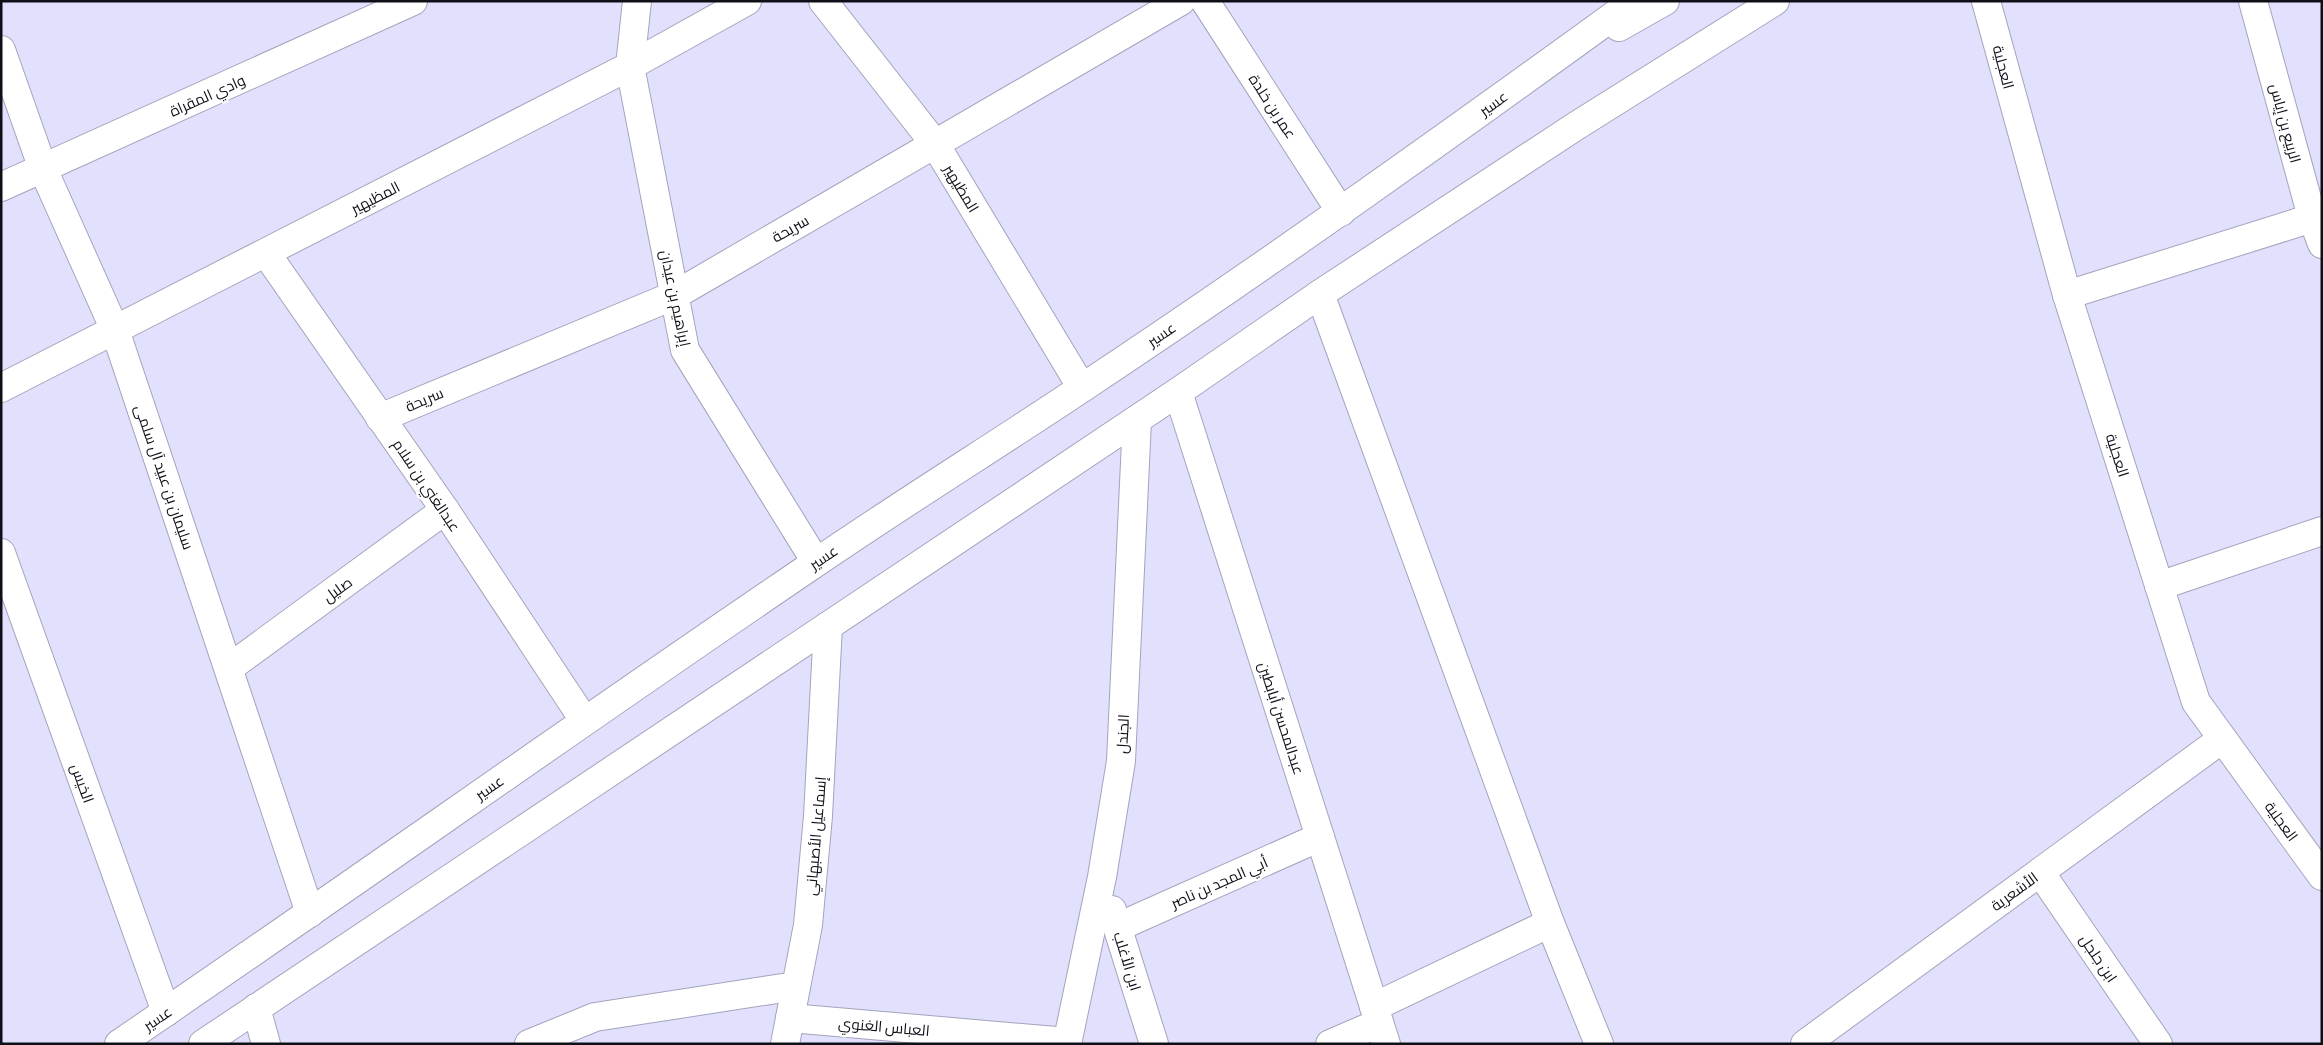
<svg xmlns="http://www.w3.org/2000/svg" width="2323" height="1045" viewBox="0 0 2323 1045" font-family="Commissioner,Cairo,sans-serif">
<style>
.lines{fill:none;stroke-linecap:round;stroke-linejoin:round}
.minor-casing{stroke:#a4a3bd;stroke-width:30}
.secondary-casing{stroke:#a4a3bd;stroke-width:30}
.primary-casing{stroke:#a4a3bd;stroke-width:30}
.minor{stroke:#fff;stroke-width:28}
.secondary{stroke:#fff;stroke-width:28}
.primary{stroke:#fff;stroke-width:28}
.labels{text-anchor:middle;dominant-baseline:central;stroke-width:4.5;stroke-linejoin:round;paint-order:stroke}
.street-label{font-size:15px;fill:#0f0f18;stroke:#fff}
</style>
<rect width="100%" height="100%" fill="#e2e1fd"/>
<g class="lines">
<!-- minor casing -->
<g class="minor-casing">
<g id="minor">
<path d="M637,1l-7,65 55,284 131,212"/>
<path d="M823,1l112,143 147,244"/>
<path d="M1205,1l136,211"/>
<path d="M1986,1l81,294 129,407 126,174"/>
<path d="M2253,1l59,216 10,27"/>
<path d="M1,50l42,119 72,161 195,583"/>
<path d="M1,187l412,-186"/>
<path d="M266,253l179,257 139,210"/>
<path d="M1320,294l230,629 49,121"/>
<path d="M2067,295l255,-80"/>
<path d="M1,388l629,-322 117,-65"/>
<path d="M1178,392l208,652"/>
<path d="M380,418l295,-123 506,-294"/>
<path d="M1,553l165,459"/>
<path d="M2159,586l163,-55"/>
<path d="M229,668l216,-158"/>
<path d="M2040,872l118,172"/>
<path d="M1112,910l42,134"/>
<path d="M1118,927l202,-90"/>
<path d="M1374,1007l176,-84"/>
<path d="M790,1018l278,24"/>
<path d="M529,1044l66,-27 201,-31"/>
<path d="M785,1044l23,-119 10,-109 10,-190"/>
<path d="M1067,1044l35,-167 19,-116 16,-341"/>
<path d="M1330,1044l49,-21"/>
<path d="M1805,1044l417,-305"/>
</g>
</g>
<!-- secondary casing -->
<g class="secondary-casing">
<path id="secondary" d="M256,1008l10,36"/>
</g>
<!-- primary casing -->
<g class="primary-casing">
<g id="primary">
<path d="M1619,27l46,-26"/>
<path d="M119,1044c232,-158 460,-321 692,-478 89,-61 181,-118 271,-178 187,-124 370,-255 552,-387"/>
<path d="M203,1044l975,-652 142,-98 256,-168 199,-125"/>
</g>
</g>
<!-- minor -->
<use href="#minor" class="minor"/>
<!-- secondary -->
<use href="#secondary" class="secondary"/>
<!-- primary -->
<use href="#primary" class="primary"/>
</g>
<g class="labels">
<!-- street labels -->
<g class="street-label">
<text transform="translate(2004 67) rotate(75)">العجلية</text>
<text transform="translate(207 95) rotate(-24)">وادي المقراة</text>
<text transform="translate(1493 103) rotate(-36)">عسير</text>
<text transform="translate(1273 106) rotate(57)">عمر بن خلدة</text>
<text transform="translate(2286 123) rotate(75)">الربيع بن إياس</text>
<text transform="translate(962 188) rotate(59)">المظيهير</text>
<text transform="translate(375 197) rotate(-27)">المظيهير</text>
<text transform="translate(790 228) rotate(-30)">سريحة</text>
<text transform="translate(676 298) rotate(78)">إبراهيم بن عيدان</text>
<text transform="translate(1161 334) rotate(-34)">عسير</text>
<text transform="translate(424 399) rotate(-23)">سريحة</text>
<text transform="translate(2118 455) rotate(72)">العجلية</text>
<text transform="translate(165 477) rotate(71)">سليمان بن عبيد آل سلمى</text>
<text transform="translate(427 485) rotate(56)">عبدالغني بن سلام</text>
<text transform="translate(823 557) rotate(-34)">عسير</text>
<text transform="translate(337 589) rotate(-36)">صليل</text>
<text transform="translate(1282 718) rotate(72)">عبدالمحسن أبابطين</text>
<text transform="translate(1122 734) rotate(-87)">الجندل</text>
<text transform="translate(83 783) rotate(70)">الخيس</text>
<text transform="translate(489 787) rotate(-35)">عسير</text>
<text transform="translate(2282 821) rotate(54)">العجلية</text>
<text transform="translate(815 836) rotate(-85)">إسماعيل الأصبهاني</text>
<text transform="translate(1219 882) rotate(-24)">أبي المجد بن ناصر</text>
<text transform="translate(2014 891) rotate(-36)">الأشعرية</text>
<text transform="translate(2099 958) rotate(56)">ابن جلجل</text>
<text transform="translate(1128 961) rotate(73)">ابن الأغلب</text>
<text transform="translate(157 1018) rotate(-34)">عسير</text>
<text transform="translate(884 1026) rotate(5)">العباس الغنوي</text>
</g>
</g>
<!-- border -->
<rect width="2323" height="1045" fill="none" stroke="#0f0f18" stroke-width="5"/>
</svg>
